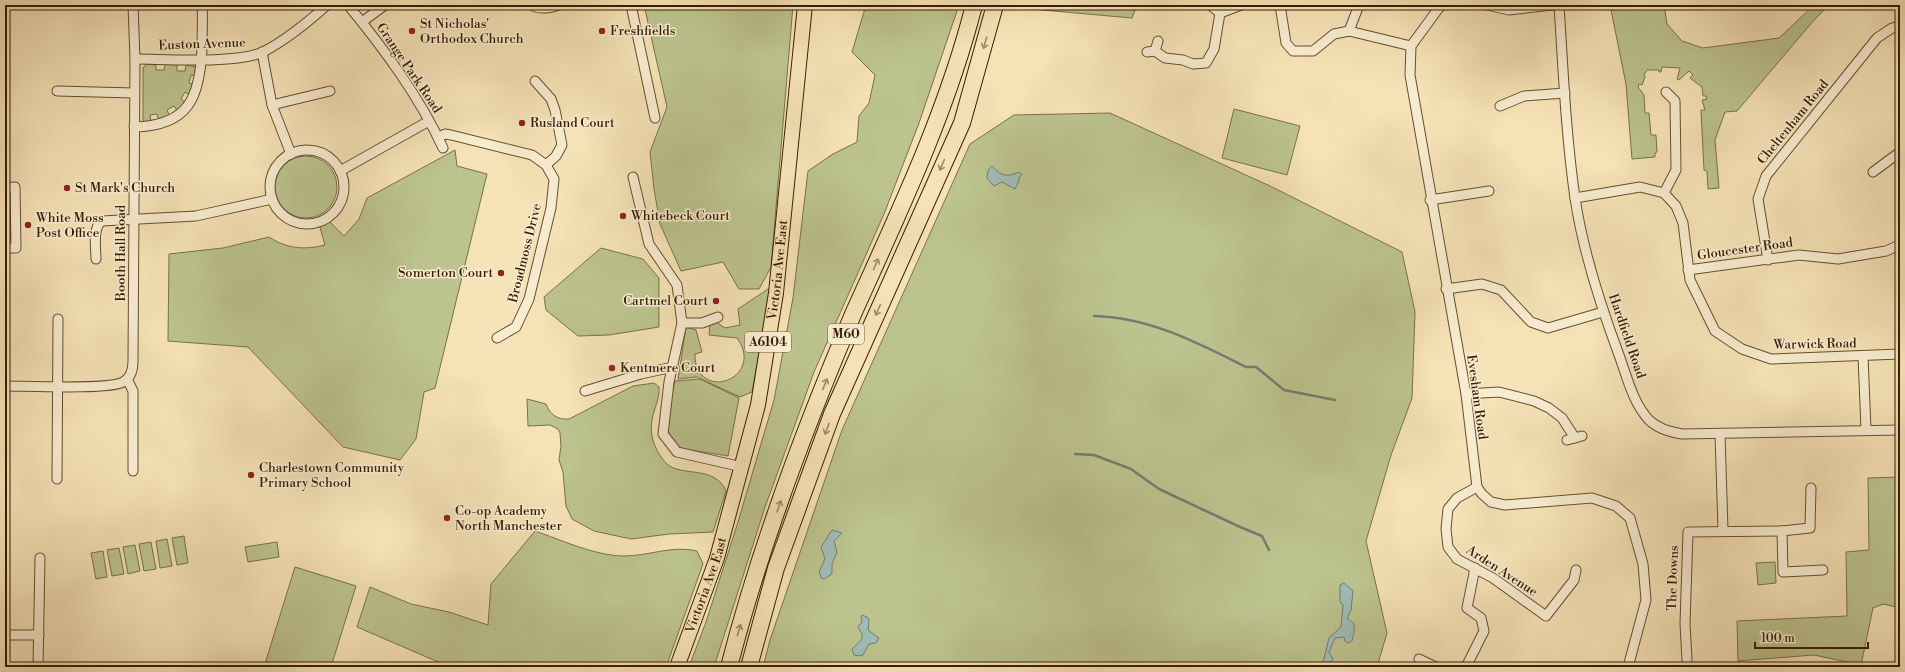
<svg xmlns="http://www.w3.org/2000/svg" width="1905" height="672" viewBox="0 0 1905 672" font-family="'Libre Bodoni',serif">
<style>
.green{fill:#bcc38e;stroke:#7a7048}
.water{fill:#9fbcb7;stroke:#757c6f}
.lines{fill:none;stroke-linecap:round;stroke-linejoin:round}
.stream{stroke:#757c6f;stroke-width:2.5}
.street-casing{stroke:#664e2f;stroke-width:11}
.primary-casing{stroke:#371d02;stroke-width:16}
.highway-casing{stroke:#371d02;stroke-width:18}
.street{stroke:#f8ecd0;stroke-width:9}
.primary{stroke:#f5e2b6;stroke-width:14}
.highway{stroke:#f5e2b6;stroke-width:16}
.oneway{stroke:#a08965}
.poi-dot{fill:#8f2418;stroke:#f8ecd0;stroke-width:1.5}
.labels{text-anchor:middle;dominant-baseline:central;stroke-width:3;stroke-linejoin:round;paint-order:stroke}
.shield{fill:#f8ecd0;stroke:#715b40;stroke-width:1}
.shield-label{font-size:12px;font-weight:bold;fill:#371d02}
.poi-label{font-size:13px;fill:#371d02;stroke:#f8ecd0;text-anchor:start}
.street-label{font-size:13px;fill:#371d02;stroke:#f8ecd0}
</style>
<rect width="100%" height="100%" fill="#f5e2b6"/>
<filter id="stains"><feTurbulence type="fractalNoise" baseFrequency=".005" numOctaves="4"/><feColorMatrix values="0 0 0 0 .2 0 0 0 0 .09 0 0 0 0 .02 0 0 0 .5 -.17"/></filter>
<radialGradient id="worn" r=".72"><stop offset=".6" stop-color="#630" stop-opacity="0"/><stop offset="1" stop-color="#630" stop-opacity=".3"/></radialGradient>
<!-- green -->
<g class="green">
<path d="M644,5h149l-22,262 -12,22h-20l-16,-27 -42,9 -21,-47 -6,-35 -4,-37 17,-45z"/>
<path d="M866,5l53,2 5,-2h35l-40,118 -35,91 -70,158 -49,135 -51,160h-25l17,-45 32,-100 36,-122 19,-102 15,-127 25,-17 24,-12 2,-26 10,-13 6,-28 -23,-23z"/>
<path d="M1022,5h115l-5,13 -112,-10z"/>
<path d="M1610,5h54l3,19 15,17 21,7 76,-10 35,-33h15l-15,15 -77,91 -12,1 -10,28 4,48 -11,1 -1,-18 -3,-1 -3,-60h4l-3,-10 5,-1 -1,-3h-3l-1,-9 -12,-9 3,-3 -4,-4 -10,9 -2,-1 3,-11 -18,-1 -1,5h-2v-2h-12l-3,5 1,2 -3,8 -3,-1 -1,3 6,8 1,18h4l2,22h5l1,17 -2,1v4l-23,2 -6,-75z"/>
<path d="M146,64l10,1v5h8l1,-6 12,1v6h8l1,-6 11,2 1,9 -7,-1 -2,8 8,2 -6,11 -6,-4 -4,7 5,4 -8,9 -4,-6 -7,4 3,7 -11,4 -2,-7 -7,1 1,7 -6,1 -2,-2v-53z"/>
<path d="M1234,109l66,17 -13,49 -65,-17z"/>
<path d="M1110,113l160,73 132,66 13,60 -3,86 -21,57 -25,86 21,92 -10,34h-614l7,-27 72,-210 128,-286 44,-29z"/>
<path d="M455,150l2,16 30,8 -52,214 -11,4 -8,47 -16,21 -57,-13 -95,-100 -80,-6 1,-87 54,-6 46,-11c18,12 36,13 56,8l-6,-21 9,-4 16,16 15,-17 8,-21z"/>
<circle cx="306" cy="187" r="31"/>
<path d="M5,219h5l1,19 -5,6z"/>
<path d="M601,248l42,11 16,19v49l-50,8 -31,1 -32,-26 -2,-13z"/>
<path d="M771,287l-19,105 -12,5 -43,-20 -19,2 8,-52 10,3 6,22 -7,2c0,7 1,15 6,20 17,21 60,-3 36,-36l-28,-3 1,-12 6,-1 9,6 15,-3 -2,-16z"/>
<path d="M700,379l39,19 -11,58c-10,-2 -44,-6 -51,-10 -17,-10 -5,-49 -2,-65z"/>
<path d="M654,383l5,4c1,12 -5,21 -7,33 -3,16 4,33 15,44 14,13 48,1 59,27l-13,41 -44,2 -38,5 -37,-8 -22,-12 -6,-13 -3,-34 -4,-12 2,-14 -1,-13 -2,-4 -8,-4 -22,1 -1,-27 19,5c4,11 12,16 23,15l64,-33z"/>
<path d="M1900,477v131l-17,-4 -10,4 -12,57 -47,-10 -76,6 -1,-40 110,-5 -1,-64 23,-2 -1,-72z"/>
<path d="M535,531c26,9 61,25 89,25 25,0 48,-11 73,-5l6,13 -37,103h-216l-93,-40 13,-40 41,17 38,8 39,13 3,-41z"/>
<path d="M184,536l4,27 -11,2 -5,-27z"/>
<path d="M167,539l5,27 -12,2 -4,-27z"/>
<path d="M151,542l5,27 -12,2 -5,-27z"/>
<path d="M277,542l2,15 -31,5 -3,-15z"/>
<path d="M135,545l5,26 -12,3 -5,-27z"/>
<path d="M119,548l5,26 -12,2 -5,-26z"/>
<path d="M103,551l4,26 -11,2 -5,-26z"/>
<path d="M1775,562l1,21 -18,2 -2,-22z"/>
<path d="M295,567l61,19 -25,81h-67z"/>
</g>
<!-- water -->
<g class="water">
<path d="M992,166c8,9 15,12 26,6l4,2 -3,4v3l-4,8 -13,-7 -8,4 -7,-8 1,-8z"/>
<path d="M832,530l10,3 -8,8 3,11 -5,12v10l-8,5 -3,-1 -2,-6 6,-13 -4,-12z"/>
<path d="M1344,583l9,8 -2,19 -4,9c11,4 7,13 5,22l-4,2 -3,-2 -1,-4 -9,1 -6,14 4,7 -5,8h-6l7,-29 12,-11 2,-22 -3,-3v-17z"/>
<path d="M862,615l5,2 2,3 -1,10 11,8 -3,5 -7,1 -6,11 -4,1 -5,-1 -2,-6 10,-10v-5l-4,-7 4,-5 -1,-5z"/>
</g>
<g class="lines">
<!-- stream -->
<g class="stream">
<path d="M1094,316c55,1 104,27 152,51h10l28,23 51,10"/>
<path d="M1075,454l19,1 37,14 28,20 81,38 22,9 7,14"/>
</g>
<!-- street casing -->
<g class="street-casing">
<g id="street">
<path d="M348,5c36,44 71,91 95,143"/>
<path d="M532,5c7,5 19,3 27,0"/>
<path d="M631,5l24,113"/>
<path d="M1210,5l10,8 21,-8"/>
<path d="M1280,5l6,38 7,8h20l21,-17 15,-3 62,15"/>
<path d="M1441,5l-30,41 -1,29 56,319 11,93 5,7 9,8 14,3 87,-7 24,8 14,12 13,46 3,36 -18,67"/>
<path d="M1487,5l22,5 43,-5"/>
<path d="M1559,5c4,63 7,131 16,193 8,54 25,106 44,157 8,22 14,48 30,65 9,9 21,12 33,14l218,-4"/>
<path d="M362,22l23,-17"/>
<path d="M1349,31l10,-26"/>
<path d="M1155,51l10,7 18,2 10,4 13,-1 8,-14 6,-36"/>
<path d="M262,52l10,53 19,49"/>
<path d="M1147,52l8,-1 3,-10"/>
<path d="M135,59c30,0 102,5 128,-7 23,-12 44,-29 64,-47"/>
<path d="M535,81l16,18 4,11 7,35 -6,11 -10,9"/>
<path d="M57,91l77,2"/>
<path d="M272,105l58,-14"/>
<path d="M1500,106l24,-10 41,-3"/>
<path d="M134,127c55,-1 66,-30 68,-79 0,-14 1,-29 0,-43"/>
<path d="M439,137l6,-3 6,1 81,20 14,10 8,14 -3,29 -22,91 -13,28 -19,11"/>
<circle cx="307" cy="187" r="37"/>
<path d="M340,171l89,-50"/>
<path d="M1873,172l27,-20"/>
<path d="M633,177l16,67 28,41 5,38 -13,59 -6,52 14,18 65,15"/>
<path d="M5,188l10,-1 1,61h-11"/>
<path d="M1664,193l12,-23 -1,-69 -9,-9"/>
<path d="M1575,198l65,-11 24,6 12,13 7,17 7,57 25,51 27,18 29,10 129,-5"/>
<path d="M1430,200l59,-9"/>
<path d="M96,259c0,-10 -4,-32 6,-38l94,-5 76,-17"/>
<path d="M1768,260l-10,-61 8,-23 111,-138 15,-10 8,-2"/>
<path d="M1688,270l111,-15 39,4 48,-8 14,-6"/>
<path d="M1446,289l36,-5 19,6 30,32 17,6 55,-16"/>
<path d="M682,323h20l16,-6"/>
<path d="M1863,356l3,74"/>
<path d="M127,379l6,12v80"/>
<path d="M5,386c20,0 105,4 118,-4 8,-4 10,-12 10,-21l2,-302 -2,-54"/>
<path d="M585,391l56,-17 32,-7"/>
<path d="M1466,394l33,-2 35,9 15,7 13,10 13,20"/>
<path d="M1720,434l3,96"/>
<path d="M1567,440l15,-4"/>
<path d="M57,479l1,-160"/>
<path d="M1477,487l-20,11 -9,11 -2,20 2,18 9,12 36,19 53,38 28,-36 2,-10"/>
<path d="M1782,531l1,41 40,-2"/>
<path d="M5,635h34"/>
<path d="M1419,659l17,8"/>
<path d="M1687,660l-2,-36 3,-92 94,-1 28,-3 1,-40"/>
<path d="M38,667l2,-109"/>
<path d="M1466,667l18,-36 -3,-13 -14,-10 8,-40"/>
</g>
</g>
<!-- primary casing -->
<g class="primary-casing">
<g id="primary">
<path id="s1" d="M677,667l40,-109 41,-153 18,-112 29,-288"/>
</g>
</g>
<!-- highway casing -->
<g class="highway-casing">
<g id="highway">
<path d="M729,667c31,-121 76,-240 125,-355 45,-100 93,-200 120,-307"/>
<path d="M749,667l27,-99 56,-154 130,-291 33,-118"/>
</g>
</g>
<!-- street -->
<use href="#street" class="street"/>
<!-- primary -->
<use href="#primary" class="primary"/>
<!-- highway -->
<use href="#highway" class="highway"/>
</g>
<!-- one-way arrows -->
<defs><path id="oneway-shaft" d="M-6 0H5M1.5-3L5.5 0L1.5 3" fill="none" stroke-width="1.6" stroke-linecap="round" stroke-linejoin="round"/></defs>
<g class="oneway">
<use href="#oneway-shaft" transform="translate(985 43) rotate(106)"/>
<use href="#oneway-shaft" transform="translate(942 165) rotate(114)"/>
<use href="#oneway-shaft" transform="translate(876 264) rotate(-66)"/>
<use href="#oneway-shaft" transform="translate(878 310) rotate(114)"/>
<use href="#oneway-shaft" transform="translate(825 384) rotate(-68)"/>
<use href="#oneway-shaft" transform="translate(827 429) rotate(110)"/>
<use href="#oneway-shaft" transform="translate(779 506) rotate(-71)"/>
<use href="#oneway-shaft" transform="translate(739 630) rotate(-73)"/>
</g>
<!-- markers -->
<g class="poi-dot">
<circle cx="412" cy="31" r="4"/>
<circle cx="602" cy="31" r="4"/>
<circle cx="522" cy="123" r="4"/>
<circle cx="67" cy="188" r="4"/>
<circle cx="623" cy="216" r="4"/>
<circle cx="28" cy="225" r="4"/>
<circle cx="501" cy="273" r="4"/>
<circle cx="716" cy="301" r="4"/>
<circle cx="612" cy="368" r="4"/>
<circle cx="251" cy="475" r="4"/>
<circle cx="447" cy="518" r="4"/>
</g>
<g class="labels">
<!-- shield labels -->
<g class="shield">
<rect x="828" y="324" width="36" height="20" rx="3"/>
<rect x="745" y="332" width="46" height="20" rx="3"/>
</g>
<g class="shield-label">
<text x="846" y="334">M60</text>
<text x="768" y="342">A6104</text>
</g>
<!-- poi labels -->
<g class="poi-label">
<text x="420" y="24">St Nicholas'<tspan x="420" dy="15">Orthodox Church</tspan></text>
<text x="610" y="31">Freshfields</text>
<text x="530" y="123">Rusland Court</text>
<text x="75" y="188">St Mark's Church</text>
<text x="631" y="216">Whitebeck Court</text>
<text x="36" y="218">White Moss<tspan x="36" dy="15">Post Office</tspan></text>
<text x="493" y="273" text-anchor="end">Somerton Court</text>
<text x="708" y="301" text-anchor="end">Cartmel Court</text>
<text x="620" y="368">Kentmere Court</text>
<text x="259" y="468">Charlestown Community<tspan x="259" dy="15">Primary School</tspan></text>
<text x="455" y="511">Co-op Academy<tspan x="455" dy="15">North Manchester</tspan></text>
</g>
<!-- street labels -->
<g class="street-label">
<text transform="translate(202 44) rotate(-2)">Euston Avenue</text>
<text transform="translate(409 68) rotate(56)">Grange Park Road</text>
<text transform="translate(1793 122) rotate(-51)">Cheltenham Road</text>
<text transform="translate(1745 249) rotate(-8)">Gloucester Road</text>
<text transform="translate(121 253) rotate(-90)">Booth Hall Road</text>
<text transform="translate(525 253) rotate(-76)">Broadmoss Drive</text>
<text stroke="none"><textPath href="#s1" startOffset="411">Victoria Ave East</textPath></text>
<text transform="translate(1627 336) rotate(71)">Hardfield Road</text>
<text transform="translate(1815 344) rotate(-1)">Warwick Road</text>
<text transform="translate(1477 397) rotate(82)">Evesham Road</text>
<text transform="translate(1502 571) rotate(33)">Arden Avenue</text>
<text transform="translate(1673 578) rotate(-88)">The Downs</text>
<text stroke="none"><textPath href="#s1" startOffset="87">Victoria Ave East</textPath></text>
</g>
</g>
<!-- margin -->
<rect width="1905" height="672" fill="none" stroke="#f5e2b6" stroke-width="20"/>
<rect x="6" y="6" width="1893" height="660" fill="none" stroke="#371d02" stroke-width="2"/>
<rect x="10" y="10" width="1885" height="652" fill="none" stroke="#371d02"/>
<!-- scale -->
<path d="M1755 642v6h113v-6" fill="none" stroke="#371d02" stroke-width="2"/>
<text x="1761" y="642" font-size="12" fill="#371d02" stroke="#f8ecd0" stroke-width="3" paint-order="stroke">100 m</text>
<rect width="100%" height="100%" filter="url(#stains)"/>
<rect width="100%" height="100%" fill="url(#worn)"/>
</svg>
